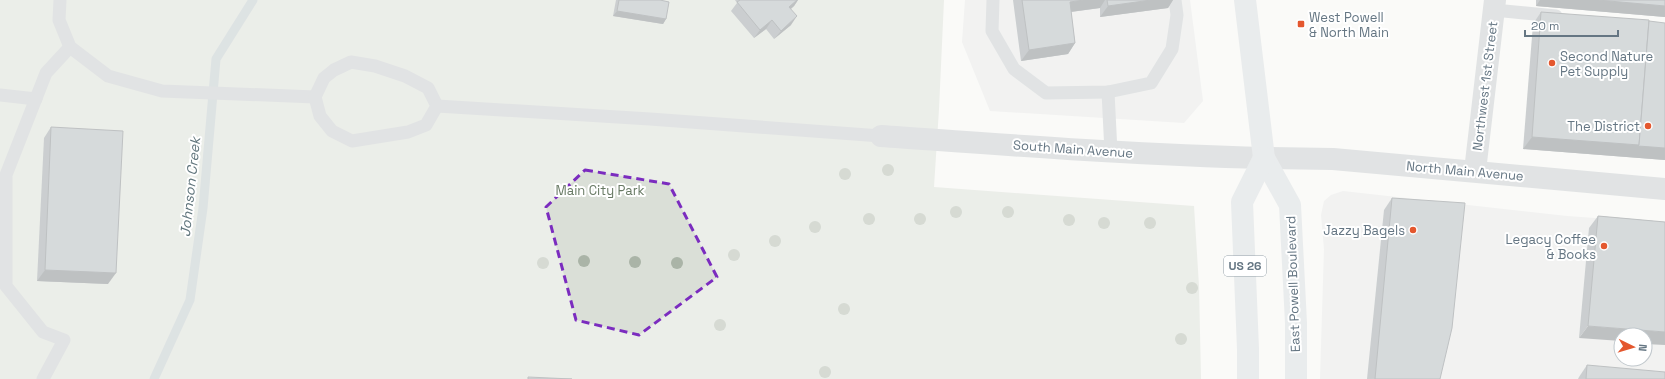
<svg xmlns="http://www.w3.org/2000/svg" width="1665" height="379" viewBox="0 0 1665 379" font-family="'Space Grotesk',sans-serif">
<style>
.built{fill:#e8e9e9;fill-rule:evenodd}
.green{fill:#dadfd7}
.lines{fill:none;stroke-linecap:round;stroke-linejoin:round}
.stream{stroke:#bbc7cb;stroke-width:9}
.service{stroke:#c3c8cc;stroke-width:13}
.minor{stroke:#c3c8cc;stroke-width:22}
.tertiary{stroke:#c3c8cc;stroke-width:22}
.primary{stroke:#d6dbdf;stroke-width:22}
.tree{fill:#aab4a7}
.wall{fill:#929a9f}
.shaded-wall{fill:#777d82}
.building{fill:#aab3b9;stroke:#777d82}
.marked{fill:none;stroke:#7b2cbf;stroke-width:3;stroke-dasharray:8 5;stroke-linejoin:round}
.poi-dot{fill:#e4572e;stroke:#fff;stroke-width:1.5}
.labels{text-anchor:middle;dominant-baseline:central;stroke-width:4;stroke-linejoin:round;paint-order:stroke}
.shield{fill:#fff;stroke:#939fa8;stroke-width:1}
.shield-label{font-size:12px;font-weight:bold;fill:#657683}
.poi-label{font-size:13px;fill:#657683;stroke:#fff;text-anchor:end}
.street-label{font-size:13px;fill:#657683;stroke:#fff}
.park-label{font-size:13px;fill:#687a64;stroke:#fff}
.water-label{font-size:14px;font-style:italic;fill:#60757c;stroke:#fff}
</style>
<rect width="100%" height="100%" fill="#fafaf8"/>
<!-- built -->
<g class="built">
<path d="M965,0h225l13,101 -19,22 -194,-12 -28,-69z"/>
<path d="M1343,191l224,25 98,7v156h-345l4,-130 -3,-34 3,-14 7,-6zM1621,335h24v24h-24z"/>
</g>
<!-- green -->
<path class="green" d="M0,0h944l-5,109 -5,78 260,19 5,80 2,93h-1201z"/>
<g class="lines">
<!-- stream -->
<path class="stream" d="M154,379l36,-79 13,-92 13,-149 37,-59"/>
<!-- service -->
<g class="service">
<path d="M60,0l-1,20 11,27 38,29 54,15 153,6"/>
<path d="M993,0l-1,31 22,38 32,24 62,-1 43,-9 21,-34 5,-34 -2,-15"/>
<path d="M1494,10l62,6"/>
<path d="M351,62l24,4 30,10 23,12 9,18 -11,19 -18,7 -56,9 -20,-10 -12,-15 -5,-19 9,-19 10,-8z"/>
<path d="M1108,92l3,60"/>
<path d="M0,95l36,4"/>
<path d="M437,106l213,13 231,17"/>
<path d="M43,379l21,-39 -21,-8 -37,-46v-111l40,-102 24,-26"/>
</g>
<!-- minor -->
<path class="minor" d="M881,136c128,9 255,19 383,22"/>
<!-- tertiary -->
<g class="tertiary">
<path d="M1264,158l69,1 332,30"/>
<path d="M1475,171l20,-171"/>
</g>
<!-- primary -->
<g class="primary">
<path d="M1245,0l19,158 26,47 6,118v56"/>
<path d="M1248,379v-30l-6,-147 22,-44"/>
</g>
</g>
<!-- trees -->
<g class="tree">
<circle cx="888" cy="170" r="6"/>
<circle cx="845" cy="174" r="6"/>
<circle cx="956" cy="212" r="6"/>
<circle cx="1008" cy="212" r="6"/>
<circle cx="869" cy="219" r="6"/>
<circle cx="920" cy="219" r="6"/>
<circle cx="1069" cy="220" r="6"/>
<circle cx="1104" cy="223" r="6"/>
<circle cx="1150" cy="223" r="6"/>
<circle cx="815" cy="227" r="6"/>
<circle cx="775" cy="241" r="6"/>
<circle cx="734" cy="255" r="6"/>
<circle cx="584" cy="261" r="6"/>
<circle cx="635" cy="262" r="6"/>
<circle cx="543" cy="263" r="6"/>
<circle cx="677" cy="263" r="6"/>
<circle cx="1192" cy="288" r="6"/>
<circle cx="844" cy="309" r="6"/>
<circle cx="720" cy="325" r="6"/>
<circle cx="1181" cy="339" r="6"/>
<circle cx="825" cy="372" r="6"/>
</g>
<!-- wall -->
<g class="wall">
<path d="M616,0h44l6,19 -3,5 -50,-8z"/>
<path d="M735,0h63l-4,6 -3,3v16l-17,14 -8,-10 -12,9 -23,-27 6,-8z"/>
<path d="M1013,0h160l-5,8 -68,9v-9l-29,4 4,31 -7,11 -47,7z"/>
<path d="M1536,0h129v17l-129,-11z"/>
<path d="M1541,12l124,148 -142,-11 10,-125z"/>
<path d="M51,127l57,157 -71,-3 7,-143z"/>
<path d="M1392,198l48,181h-73l17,-169z"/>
<path d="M1598,216l67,6 -86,116 10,-110z"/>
<path d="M1587,365l78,14h-87l1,-2z"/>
</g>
<!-- shaded-wall -->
<g class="shaded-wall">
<path d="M797,0h1l-4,6 -11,9 6,-8z"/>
<path d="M1084,0h21l-5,8 -38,5 8,-11z"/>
<path d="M1151,0h22l-5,8 -68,9 8,-11z"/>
<path d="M1540,0h58l67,6v11l-129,-11z"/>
<path d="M617,11l49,8 -3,5 -50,-8z"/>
<path d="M797,16l-6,9 -17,14 7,-8z"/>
<path d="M772,20l-6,9 -12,9 6,-8z"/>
<path d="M1075,43l-7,11 -47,7 8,-11z"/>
<path d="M1532,137l107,8 26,3v12l-142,-11z"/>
<path d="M45,270l71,3 -8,11 -71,-3z"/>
<path d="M1588,326l77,6v13l-20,-1v-9h-24v6l-42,-3z"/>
</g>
<!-- building -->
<g class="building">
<path d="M619,0h41l9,2 -3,17 -49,-8z"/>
<path d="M740,0h57l-8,7 8,9 -16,15 -9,-11 -12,10 -23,-28z"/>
<path d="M1022,0h62l-14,2 5,41 -46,7z"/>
<path d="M1107,0h44l-43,6z"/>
<path d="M1598,0h67v6z"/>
<path d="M1541,12l108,8 -10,125 -107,-8z"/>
<path d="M1649,21l16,2v125l-27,-2 1,-1z"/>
<path d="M51,127l72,4 -7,142 -71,-3z"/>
<path d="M1392,198l73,5 -13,125 -12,51h-65z"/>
<path d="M1598,216l67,6v110l-77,-6z"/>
<path d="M1587,365l78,7v7h-79z"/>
<path d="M528,377l44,2h-44z"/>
</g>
<!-- marked area -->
<path d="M0 0H1665V379H0ZM585,170l84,14 48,93 -78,58 -63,-15 -30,-113z" fill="#fafaf8" fill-opacity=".55" fill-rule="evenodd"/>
<path class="marked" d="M585,170l84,14 48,93 -78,58 -63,-15 -30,-113z"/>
<!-- markers -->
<g class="poi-dot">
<rect x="1297" y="20" width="8" height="8" rx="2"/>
<circle cx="1552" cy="63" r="4"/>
<circle cx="1648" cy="126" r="4"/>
<circle cx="1413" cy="230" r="4"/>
<circle cx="1604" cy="246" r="4"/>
</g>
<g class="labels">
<!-- shield labels -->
<rect class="shield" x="1224" y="256" width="42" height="20" rx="3"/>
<g class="shield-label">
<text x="1245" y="266">US 26</text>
</g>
<!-- poi labels -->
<g class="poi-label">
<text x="1309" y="17" text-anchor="start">West Powell<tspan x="1309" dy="15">&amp; North Main</tspan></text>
<text x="1560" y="56" text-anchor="start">Second Nature<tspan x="1560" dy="15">Pet Supply</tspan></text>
<text x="1640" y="126">The District</text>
<text x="1405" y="230">Jazzy Bagels</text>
<text x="1596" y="239">Legacy Coffee<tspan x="1596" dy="15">&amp; Books</tspan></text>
</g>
<!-- street labels -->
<g class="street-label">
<text transform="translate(1485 86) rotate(-83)">Northwest 1st Street</text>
<text transform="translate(1073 149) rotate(4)">South Main Avenue</text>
<text transform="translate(1465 171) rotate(5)">North Main Avenue</text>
<text transform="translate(1293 284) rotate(-92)">East Powell Boulevard</text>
</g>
<!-- park labels -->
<g class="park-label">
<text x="600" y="190">Main City Park</text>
</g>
<!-- water labels -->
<g class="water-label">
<text transform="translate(190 187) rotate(-84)">Johnson Creek</text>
</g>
</g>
<!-- north arrow -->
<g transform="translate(1633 347) rotate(95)"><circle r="19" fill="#ffffff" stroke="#c1c8cd"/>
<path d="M0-3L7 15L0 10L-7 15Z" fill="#e4572e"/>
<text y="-6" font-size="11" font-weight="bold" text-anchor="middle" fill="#657683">N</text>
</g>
<!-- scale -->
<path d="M1525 30v6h93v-6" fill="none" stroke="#657683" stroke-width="2"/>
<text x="1531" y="30" font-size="12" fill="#657683" stroke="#ffffff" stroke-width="3" paint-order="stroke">20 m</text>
</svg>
